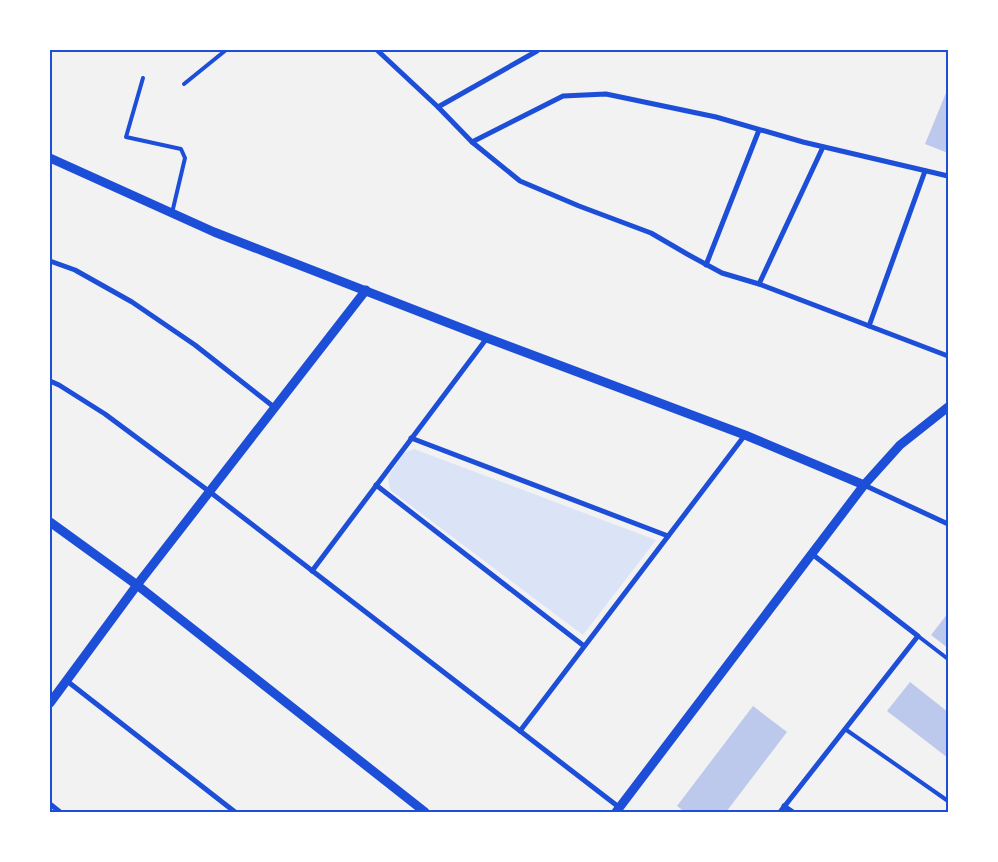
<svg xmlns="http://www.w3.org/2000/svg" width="998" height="862" viewBox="0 0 998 862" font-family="'Exo 2',sans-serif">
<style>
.green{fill:#dbe4f7}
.building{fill:#bdc9ec}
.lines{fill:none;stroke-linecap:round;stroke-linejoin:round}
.service{stroke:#1d4ed8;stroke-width:4}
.minor{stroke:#1d4ed8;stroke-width:5}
.tertiary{stroke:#1d4ed8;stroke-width:9}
.neatline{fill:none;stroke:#1d4ed8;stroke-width:2}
</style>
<rect width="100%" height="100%" fill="#f2f2f2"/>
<!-- green -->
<path class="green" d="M414,449l242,91 -73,95 -193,-145 -2,-13 16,-24z"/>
<!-- building -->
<g class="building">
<path d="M948,88v65l-23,-9z"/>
<path d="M948,613v35l-17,-13z"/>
<path d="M910,682l38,30v46l-61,-47z"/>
<path d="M753,706l34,26 -61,80h-41l-8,-6z"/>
</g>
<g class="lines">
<!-- service -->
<g class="service">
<path d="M143,78l-17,59 55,12 4,9 -13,55"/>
<path d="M184,84l42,-34"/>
<path d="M918,636l30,23"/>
<path d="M845,729l103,72"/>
</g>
<!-- minor -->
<g class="minor">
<path d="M377,50l61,57 34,35 48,39 59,25 72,27 36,21 35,19 37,11 189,72"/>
<path d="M438,107l99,-56"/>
<path d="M472,142l91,-46 43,-2 110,23 87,25 145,34"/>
<path d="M50,261l25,9 57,32 63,43 79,62"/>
<path d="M706,265l53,-135"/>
<path d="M759,284l64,-137"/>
<path d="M869,326l56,-155"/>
<path d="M50,381l9,4 46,29 105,78 410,316"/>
<path d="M411,438l257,98"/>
<path d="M376,485l208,161"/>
<path d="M864,485l84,39"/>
<path d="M312,571l175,-233"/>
<path d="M67,681l168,131"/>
<path d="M520,731l225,-296"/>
<path d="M50,804l10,8"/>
<path d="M784,806l9,6"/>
<path d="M780,812l138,-176 -106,-82"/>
</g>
<!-- tertiary -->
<g class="tertiary">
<path d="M50,158l164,74 273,106 258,97 119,50"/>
<path d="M50,522l87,63 288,227"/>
<path d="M50,703l87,-118 229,-295"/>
<path d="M616,812l248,-327 36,-40 48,-38"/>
</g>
</g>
<!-- border -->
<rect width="998" height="862" fill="none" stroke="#ffffff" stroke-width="102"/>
<rect x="51" y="51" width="896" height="760" class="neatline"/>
</svg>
